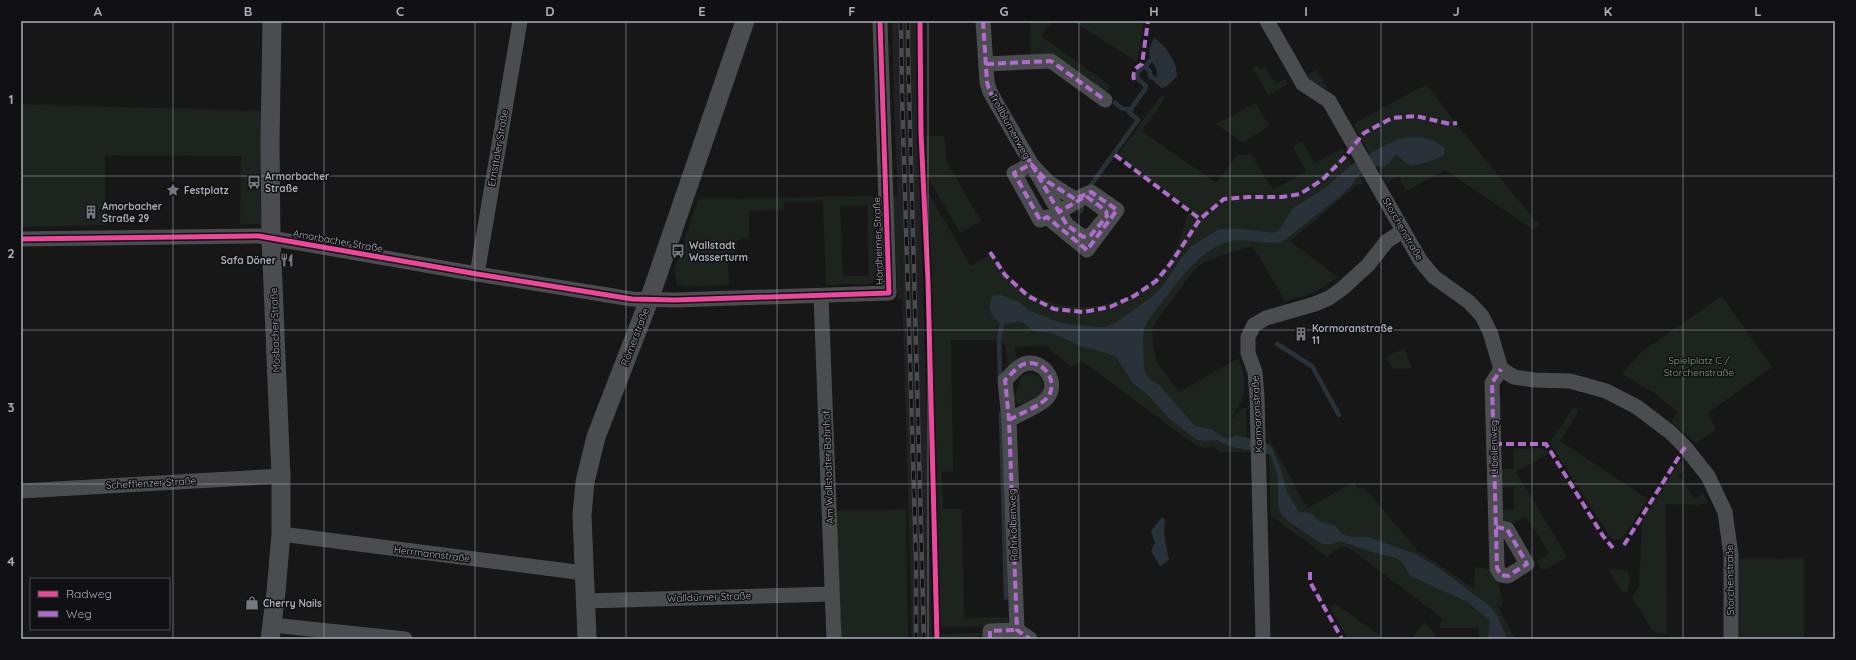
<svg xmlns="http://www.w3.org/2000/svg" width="1856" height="660" viewBox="0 0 1856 660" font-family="Quicksand,sans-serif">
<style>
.built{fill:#212123}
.green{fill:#1d241e;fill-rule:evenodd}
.water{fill:#2a3239}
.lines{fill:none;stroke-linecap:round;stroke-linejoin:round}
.stream{stroke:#2a3239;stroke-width:4.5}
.minor{stroke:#4b4c50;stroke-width:15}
.tertiary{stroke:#4b4c50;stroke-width:19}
.rail-casing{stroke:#4b4c4f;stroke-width:4.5}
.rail{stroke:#111113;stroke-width:3;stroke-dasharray:9;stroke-linecap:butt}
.quiet{stroke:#b06ccc;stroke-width:4;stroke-dasharray:8 4;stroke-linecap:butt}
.cycleway-casing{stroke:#111113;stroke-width:8}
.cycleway{stroke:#ed469a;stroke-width:5}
.grid{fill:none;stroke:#a8adb8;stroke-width:1;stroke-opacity:0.55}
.labels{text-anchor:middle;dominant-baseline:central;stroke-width:3;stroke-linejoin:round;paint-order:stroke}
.street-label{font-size:10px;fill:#a8adb8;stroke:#111113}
.poi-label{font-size:10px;font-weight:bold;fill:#a8adb8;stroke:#111113;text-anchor:start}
.park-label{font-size:10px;fill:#7fa381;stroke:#111113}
.neatline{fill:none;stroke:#a8adb8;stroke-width:1.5}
.grid-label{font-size:13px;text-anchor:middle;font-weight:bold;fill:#a8adb8}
</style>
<rect width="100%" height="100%" fill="#171717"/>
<!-- built -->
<path class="built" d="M892,21h26l-1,29 15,589h-20l-10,-355 -7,-149z"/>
<!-- green -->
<g class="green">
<path d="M1030,21h22l-11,15 70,50 -7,9 -73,-37z"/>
<path d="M1073,21h71l-7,41z"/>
<path d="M1256,65l3,5 6,-3 11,17 9,-5 3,5 -20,11 -16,-28z"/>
<path d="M1317,69l11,20 -12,-4 -10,-9z"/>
<path d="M1427,84l27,37 84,103 -4,6 -89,-60 -39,21 -8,-15 -11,7 -34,-59z"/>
<path d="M1161,95l4,3 -23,33 74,52 21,-28 14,-1 22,36 33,-19 -13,-24 9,-6 13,22 27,-15 22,36 -7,1 -67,56 48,36 -24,16 -29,8 -32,-54 -9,1 -35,12 -12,7 -36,47 -9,16 2,20 3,12 22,30 60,-34c9,30 8,35 -8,61l12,-11h3l1,44h-26l-8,-6 -9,2 -9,-3 -113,-84 -10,6 -26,-21 -31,1 2,15 -9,6 -2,-21 -7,-7h-48l2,131 -11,1 1,37h19l2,109 44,-1v9l-68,1 -7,-287 -6,-146h2l42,72 22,-13c10,14 20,30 35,39 41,25 95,18 129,-16 17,-17 24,-40 31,-62l6,-1 -76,-58z"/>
<path d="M1256,103l13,23 -26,17 -27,-19z"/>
<path d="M21,104l241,7 -1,113h-21l1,-68 -136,-1v70l-84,2z"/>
<path d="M924,136h20l3,26 34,59 -21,12 -34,-59z"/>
<path d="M898,195l4,104h-4l-5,-103z"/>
<path d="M874,196l4,79 -3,6 -6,3 -43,1 -3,-84 -39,1 -1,8 -34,1v28h-10l-2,2v7l-9,17 1,20 -41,2 -11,-2 -3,-15 24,-71zM840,206h27l2,70h-26z"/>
<path d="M1722,296l50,71 -63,45 7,18 -20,13 -25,-22 7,-9 -25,-20 -31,-18 19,-22z"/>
<path d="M1405,349l7,19 -19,1 -7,-13z"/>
<path d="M1030,373l9,3 4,8 -2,9 -18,11 -6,-1 -3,-6 7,-20z"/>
<path d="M1573,407l6,3 -19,31 88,58 -26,40 -8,1 -4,-3 -60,-94z"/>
<path d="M1268,436l39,72 47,-26 3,6 9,1 52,62 56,37 1,-21 20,3 8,34 -5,3 17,32h-36l-1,-11h-39l3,-10 -93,-70 -7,-2 -15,11 -56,-41z"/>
<path d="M1539,448l7,2 2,4 -32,18 51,85 -24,14 -6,-10 12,-7 -23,-38 -12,7 -10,-3 -2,-10 12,-1v-22h-13v-18h13l-1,-20z"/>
<path d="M1680,461l6,8 -8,6 17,24 8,-6 5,10 -9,2 -33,-1 1,130 -11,-1 -5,-5 -19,-31 7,-11 3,-65z"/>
<path d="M906,509l2,130h-67l-5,-128z"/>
<path d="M1804,558v81h-64l-1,-80z"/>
<path d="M1611,569l16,1c4,9 4,14 -1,22l-3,1 -14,-22z"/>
<path d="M1336,604l49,35h-37l-18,-32z"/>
<path d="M1424,622l11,12v5h-24z"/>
<path d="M985,633l-9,6h-36v-5z"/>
</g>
<!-- water -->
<g class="water">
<path d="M1154,38c12,8 23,23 23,38l-10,10 -5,2 -7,-5c10,-22 -16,-18 -1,-45z"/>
<path d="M1422,137l13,4 10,7 -1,7c-6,4 -27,11 -34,10 -5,-1 -7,-8 -15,-10l-6,9 -5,3 -6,-1 -20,10 -7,10 -13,12 -56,44c-16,3 -32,-3 -49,-1 -33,4 -64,53 -84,78l-5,9 -1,12 1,30 5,9 10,6 36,41 16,3 16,10 9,-3 9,1 23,7 4,4 8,19 7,25 12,20 12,1 8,8 16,5 7,8 10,3h16l47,17 24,14 52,39 7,10 9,22h-19l2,-18 -22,-19 -58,-26 -7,-13 -7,-5 -21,-5 -35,-12 -7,3h-11l-34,-23 -6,-6 -4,-10v-28l-7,-22 -42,-9 -12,-6 -11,1 -9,-1 -27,-21 -22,-24 -15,-12 -17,-26 -9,-4 -24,-6 -31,-14 -20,-2 -5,-6 -8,-4c-17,5 -22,5 -30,-13l3,-11 3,-2h6l18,7 11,9 31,12 33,4h11l12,-5 36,-26 9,-9 20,-30 10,-11 27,-17h24l31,4 6,-4 13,-21 31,-19 27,-24 27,-16 24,-11z"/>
<path d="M1161,518l4,1 -1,15 5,26 -9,6 -9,-15 4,-8 -4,-12z"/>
</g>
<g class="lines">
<!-- stream -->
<g class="stream">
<path d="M1146,67l4,5v4l7,4"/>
<path d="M1115,103l8,6h8"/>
<path d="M1088,189l50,-69 -9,-8 16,-23 1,-3 -9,-8v-4c2,-7 9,-6 13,-13"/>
<path d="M1081,211l1,-10"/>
<path d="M1277,344l35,22 27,49"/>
<path d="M1000,380l-1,-42 3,-14"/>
<path d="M1001,413l5,185"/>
</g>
<!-- minor -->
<g class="minor">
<path d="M983,21l4,61 3,10 69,120 8,13 16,12 8,-2 16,-19 -1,-5 -20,-15 -27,16"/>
<path d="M1267,21l36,63 26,17 91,159 14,17 35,25 13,14 8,16 11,37 13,8 20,3 36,1 36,10 31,16 33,25 15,15 23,29 17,36 6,43v84"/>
<path d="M986,64l65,-3 54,39"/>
<path d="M1031,164l17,18 27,17 16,-7 26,18 -30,40 -40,-33 -7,3 -26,-47z"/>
<path d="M21,239l238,-3 218,38 155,25 43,1 214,-7 -9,-272"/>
<path d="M477,274l43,-253"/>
<path d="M821,296l13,343"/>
<path d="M1009,420c10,-6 31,-14 38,-22 13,-16 -4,-40 -23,-34 -8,3 -13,11 -19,16l4,40 8,210 13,9"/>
<path d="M21,491l260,-15"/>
<path d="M1496,527l11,2 20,35 -19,12 -7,-1 -4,-7 -5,-185 9,-14"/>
<path d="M281,534l303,39"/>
<path d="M585,601l247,-7"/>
<path d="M272,625l133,14"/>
<path d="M990,639v-8l27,-1"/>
<path d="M1263,639l-6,-242 -2,-25 -7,-19v-16l6,-12 12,-7 49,-14 14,-6 14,-10 25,-23 19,-24 16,-10"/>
</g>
<!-- tertiary -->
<g class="tertiary">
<path d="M270,639l6,-47 5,-58v-58l-10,-238 -1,-95 2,-122"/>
<path d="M587,639l-5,-124 3,-33 11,-45 53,-137 96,-279"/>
</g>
<!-- rail casing -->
<g class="rail-casing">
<g id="rail">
<path d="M901,21l1,74 14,464v80"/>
<path d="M908,21v31l16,587"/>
</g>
</g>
<!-- rail -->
<use href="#rail" class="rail"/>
<!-- quiet -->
<g class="quiet">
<path d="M983,21l4,61 3,10 69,120 8,13 16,12 8,-2 16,-19 -1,-5 -20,-15 -27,16"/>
<path d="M986,64l65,-3 54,39"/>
<path d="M1134,80c-2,-8 1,-12 8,-16l6,-43"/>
<path d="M1115,155l85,64"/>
<path d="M1031,164l17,18 27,17 16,-7 26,18 -30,40 -40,-33 -7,3 -26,-47z"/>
<path d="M990,252l15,23 23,21 26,13 29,3 27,-5 24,-11 22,-15 15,-18 29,-44 24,-20 24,-2h34l18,-3 22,-14 22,-22 20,-25 28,-15 24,-2 34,8 7,-1"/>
<path d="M1009,420c10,-6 31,-14 38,-22 13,-16 -4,-40 -23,-34 -8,3 -13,11 -19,16l4,40 8,210 13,9"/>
<path d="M1494,444h52l57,92 10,12"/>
<path d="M1496,527l11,2 20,35 -19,12 -7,-1 -4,-7 -5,-185 9,-14"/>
<path d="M1624,545l61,-98"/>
<path d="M1310,572v10l32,57"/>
<path d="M990,639v-8l27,-1"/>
</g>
<!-- cycleway casing -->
<g class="cycleway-casing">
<g id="cycleway">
<path d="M920,21l1,112 7,148 9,358"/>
<path d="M21,239l238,-3 218,38 155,25 43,1 214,-7 -9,-272"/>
</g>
</g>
<!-- cycleway -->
<use href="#cycleway" class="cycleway"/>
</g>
<!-- grid -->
<path class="grid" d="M173,21v618M324,21v618M475,21v618M626,21v618M777,21v618M928,21v618M1079,21v618M1230,21v618M1381,21v618M1532,21v618M1683,21v618M21,176h1814M21,330h1814M21,484h1814"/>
<!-- icons -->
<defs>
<g id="bus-bare" transform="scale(1.08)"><path d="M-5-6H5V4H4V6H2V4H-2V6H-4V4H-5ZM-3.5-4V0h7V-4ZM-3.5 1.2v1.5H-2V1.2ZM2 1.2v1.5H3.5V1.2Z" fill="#757880" stroke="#111113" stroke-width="2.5" paint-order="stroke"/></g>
<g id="sight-bare" transform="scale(1.08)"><path d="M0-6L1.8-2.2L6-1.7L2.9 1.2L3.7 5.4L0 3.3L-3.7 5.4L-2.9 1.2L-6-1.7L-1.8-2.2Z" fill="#757880" stroke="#111113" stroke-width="2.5" paint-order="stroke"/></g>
<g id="building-bare" transform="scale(1.08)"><path d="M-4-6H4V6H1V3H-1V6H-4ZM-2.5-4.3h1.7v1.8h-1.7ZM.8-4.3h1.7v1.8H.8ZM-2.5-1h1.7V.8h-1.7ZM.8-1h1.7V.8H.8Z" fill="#757880" stroke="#111113" stroke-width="2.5" paint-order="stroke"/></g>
<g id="restaurant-bare" transform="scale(1.08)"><path d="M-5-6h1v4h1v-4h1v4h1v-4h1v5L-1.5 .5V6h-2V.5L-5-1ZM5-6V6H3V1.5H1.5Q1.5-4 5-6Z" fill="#757880" stroke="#111113" stroke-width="2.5" paint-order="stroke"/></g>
<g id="shop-bare" transform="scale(1.08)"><path d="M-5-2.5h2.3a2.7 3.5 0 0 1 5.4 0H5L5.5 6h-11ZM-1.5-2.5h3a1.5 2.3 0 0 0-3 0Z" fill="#757880" stroke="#111113" stroke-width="2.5" paint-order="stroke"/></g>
</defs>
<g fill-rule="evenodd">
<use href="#bus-bare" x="254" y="182"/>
<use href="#sight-bare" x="173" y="190"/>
<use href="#building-bare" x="91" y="212"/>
<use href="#bus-bare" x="678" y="251"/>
<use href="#restaurant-bare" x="287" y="260"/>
<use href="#building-bare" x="1301" y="334"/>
<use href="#shop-bare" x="252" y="603"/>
</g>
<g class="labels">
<!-- street labels -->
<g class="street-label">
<text transform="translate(1010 126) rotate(61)">Trollblumenweg</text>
<text transform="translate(498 148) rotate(-80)">Ernsttaler Straße</text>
<text transform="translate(1403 229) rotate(60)">Storchenstraße</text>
<text transform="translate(338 241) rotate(10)">Amorbacher Straße</text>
<text transform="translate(878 241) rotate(-92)">Hardheimer Straße</text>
<text transform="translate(275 330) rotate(-92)">Mosbacher Straße</text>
<text transform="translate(635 337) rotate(-69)">Römerstraße</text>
<text transform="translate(1257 414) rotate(-93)">Kormoranstraße</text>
<text transform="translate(1494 447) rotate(-91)">Libellenweg</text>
<text transform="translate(828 467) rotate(-92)">Am Wallstadter Bahnhof</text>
<text transform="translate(151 483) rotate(-3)">Schefflenzer Straße</text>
<text transform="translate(1013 525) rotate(-92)">Rohrkolbenweg</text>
<text transform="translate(432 554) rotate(7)">Herrmannstraße</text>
<text transform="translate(1730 580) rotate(-91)">Storchenstraße</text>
<text transform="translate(709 597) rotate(-2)">Walldürner Straße</text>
</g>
<!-- poi labels -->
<g class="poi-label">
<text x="265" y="176">Armorbacher<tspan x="265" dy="12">Straße</tspan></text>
<text x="184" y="190">Festplatz</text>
<text x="102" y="206">Amorbacher<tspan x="102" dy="12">Straße 29</tspan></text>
<text x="689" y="245">Wallstadt<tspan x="689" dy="12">Wasserturm</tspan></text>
<text x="276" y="260" text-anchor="end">Safa Döner</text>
<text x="1312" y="328">Kormoranstraße<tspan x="1312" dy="12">11</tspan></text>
<text x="263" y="603">Cherry Nails</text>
</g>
<!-- park labels -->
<g class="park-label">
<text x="1699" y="360">Spielplatz C /<tspan x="1699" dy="12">Storchenstraße</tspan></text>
</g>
</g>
<!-- border -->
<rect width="1856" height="660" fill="none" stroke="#111113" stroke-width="44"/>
<!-- legend -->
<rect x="30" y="578" width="140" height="52" fill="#111113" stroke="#4d4f55"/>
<rect x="38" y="591" width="20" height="6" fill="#ed469a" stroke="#4d4f55"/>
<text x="66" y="598" font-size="12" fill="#a8adb8">Radweg</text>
<rect x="38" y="611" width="20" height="6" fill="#b06ccc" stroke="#4d4f55"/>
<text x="66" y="618" font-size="12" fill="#a8adb8">Weg</text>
<rect x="22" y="22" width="1812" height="616" class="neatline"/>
<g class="grid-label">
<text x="98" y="16">A</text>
<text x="248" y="16">B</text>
<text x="400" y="16">C</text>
<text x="550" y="16">D</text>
<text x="702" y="16">E</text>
<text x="852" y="16">F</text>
<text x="1004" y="16">G</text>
<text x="1154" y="16">H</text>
<text x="1306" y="16">I</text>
<text x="1456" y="16">J</text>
<text x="1608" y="16">K</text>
<text x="1758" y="16">L</text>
<text x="11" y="104">1</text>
<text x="11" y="258">2</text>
<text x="11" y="412">3</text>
<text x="11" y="566">4</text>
</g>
</svg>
